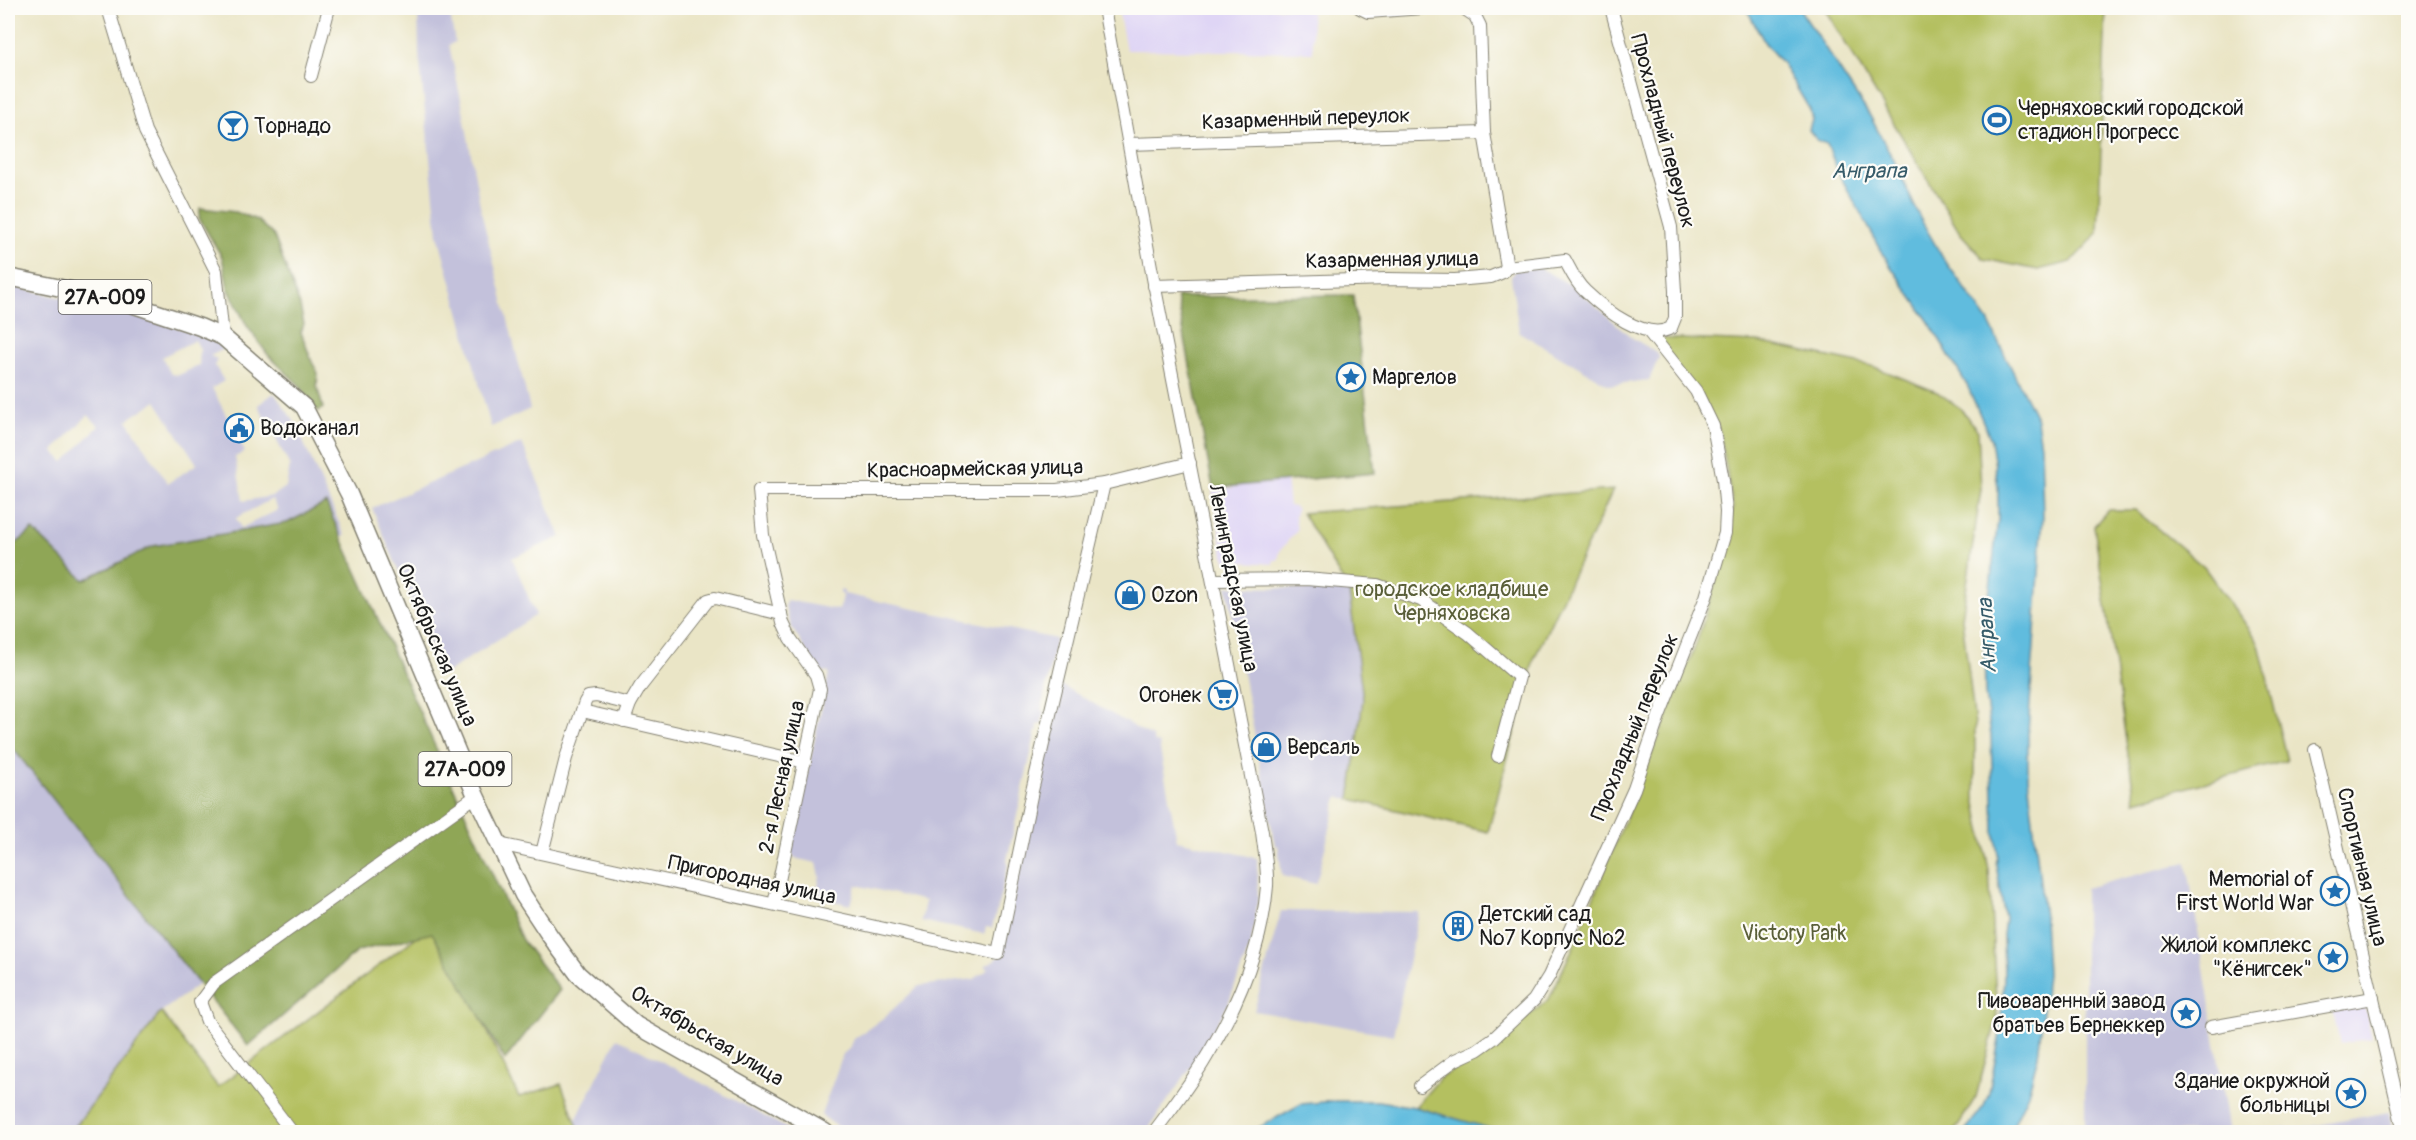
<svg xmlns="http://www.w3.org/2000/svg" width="2416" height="1140" viewBox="0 0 2416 1140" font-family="Pangolin,sans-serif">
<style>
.built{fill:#dfd5f5}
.industrial{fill:#c3c1db;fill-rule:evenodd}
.green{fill:#b4c061;stroke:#686e3e;stroke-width:1.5}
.forest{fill:#8fa657;stroke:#56613a;stroke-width:1.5}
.water{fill:#60bcde;stroke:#3e6c7d;stroke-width:1.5}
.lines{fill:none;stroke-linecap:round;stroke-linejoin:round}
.minor-casing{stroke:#838071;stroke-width:14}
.major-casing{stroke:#838071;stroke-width:19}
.minor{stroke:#fff;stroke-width:12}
.major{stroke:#fff;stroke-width:16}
.labels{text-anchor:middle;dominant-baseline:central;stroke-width:4.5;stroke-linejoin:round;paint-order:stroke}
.shield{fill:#fdfcf7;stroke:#605f5e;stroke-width:1.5}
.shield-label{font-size:20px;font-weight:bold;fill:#1c1c1c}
.poi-label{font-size:21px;fill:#1c1c1c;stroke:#fdfcf7;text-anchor:start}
.street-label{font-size:21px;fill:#1c1c1c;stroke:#fdfcf7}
.park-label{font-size:21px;fill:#595e38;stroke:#fdfcf7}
.water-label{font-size:22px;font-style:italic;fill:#375c6a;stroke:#fdfcf7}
</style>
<rect width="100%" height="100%" fill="#fdfcf7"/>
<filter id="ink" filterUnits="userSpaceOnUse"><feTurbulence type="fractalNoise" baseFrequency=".0167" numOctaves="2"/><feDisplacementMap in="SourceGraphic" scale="12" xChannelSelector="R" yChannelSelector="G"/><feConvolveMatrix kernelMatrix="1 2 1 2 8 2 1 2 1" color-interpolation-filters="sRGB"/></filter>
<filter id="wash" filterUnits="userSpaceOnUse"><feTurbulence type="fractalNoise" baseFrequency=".008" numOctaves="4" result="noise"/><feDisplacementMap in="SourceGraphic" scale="24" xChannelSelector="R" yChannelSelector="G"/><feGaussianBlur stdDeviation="1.35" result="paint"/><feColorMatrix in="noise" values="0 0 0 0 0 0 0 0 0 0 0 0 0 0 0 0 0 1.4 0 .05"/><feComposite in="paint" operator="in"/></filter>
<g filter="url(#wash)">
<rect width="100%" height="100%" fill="#eae5c6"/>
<!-- built -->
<g class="built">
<path d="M1118,8h193l2,44 -187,-2z"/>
<path d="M1286,478l3,28 6,1 2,3 -2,6 2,14 -17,21 -2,9h-4l-1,4 -48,-3 -13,-70z"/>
<path d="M2363,1006l2,2 7,30 -32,6 -7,-33z"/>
</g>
<!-- industrial -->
<g class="industrial">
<path d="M418,8h31l6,34 -6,3 14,64 18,102 49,198 -39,18 -53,-192 -19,-181z"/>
<path d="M1540,268l36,20 55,49 26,16 2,4 -10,23 -40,5 -90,-53 -8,-55 4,-7z"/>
<path d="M8,285l146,35 51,16 21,12 -16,8 7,3 -2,7 9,15 -12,7 33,64 -10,5 8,44 30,-5 13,-9 4,-21 -32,-61 16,-12 20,28 51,115 -21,7 69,298 -232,171 -90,120h-63zM195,340l5,9 -1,16 -20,10 -8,-1 -9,-17zM156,401l41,63 -29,19 -41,-63zM88,415l11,11 -35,36 -11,-11zM272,499l6,11 -37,18 -5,-10z"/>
<path d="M522,443l39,94 -49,21 24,57 -93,60 -71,-167z"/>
<path d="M1227,586l122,5 14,108 -13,100 -12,-2 -22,87 -34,-8 -4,-31 -3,1z"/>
<path d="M840,590l4,1v3l212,45 -15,71 3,1 -3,14 -4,-1 1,6 -2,1 -29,129 1,5 -16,63 -6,-1 -2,7 -63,-13 4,-20 -69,-16 -5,20 -35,-8 4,-21 -3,-13 -24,-5v-4l-3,-1 39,-180 -11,-2 -26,-43 -7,-20 1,-8 53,10 3,-15 -2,-1z"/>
<path d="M1061,685l91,52 2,5 5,2 18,96 80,18 1,40 -7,46 -24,62 -25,45 -56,81h-301l-24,-17 22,-61 7,-6 4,-9 29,-21 36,-32 55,-7 15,-10 -4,-3 15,-10z"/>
<path d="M2187,862l43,270h-145v-244z"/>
<path d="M1281,911l138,1 -26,123 -139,-24z"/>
<path d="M617,1038l177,94h-224z"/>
<path d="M2389,1112l4,20h-133l25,-5 6,3z"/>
</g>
<!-- green -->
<g class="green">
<path d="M1824,8h282l-8,225 -27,29 -33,8 -54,-11 -24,-26z"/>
<path d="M1656,338l102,4 114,24 65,26 23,16 18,23 3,58 -19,129 13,106v74l14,72 8,148 -21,79 -22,35h-452l-87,-25 25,-29 44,-26 65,-53 26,-56 120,-296 19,-59 19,-80 -13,-76z"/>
<path d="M1613,490l-79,169 -46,173 -138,-33 13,-100 -14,-108 -47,-78z"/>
<path d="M2108,510h27l69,57 51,70 4,7 28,117 -152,40 -41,-275z"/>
<path d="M435,923l84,174 42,-13 19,48h-509l90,-120 57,75z"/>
</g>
<!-- forest -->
<g class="forest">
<path d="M200,208l36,4 21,8 17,16 26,70 4,18 -3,8 11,30 6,11 -1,13 6,22 -4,3 -6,-4 -14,-22 -31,-30 -21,-29 -19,-38 -6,-31 -23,-39z"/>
<path d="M1353,295l22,178 -162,15 -36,-191z"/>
<path d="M326,503l196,437 38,50 -55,70 -73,-127 -74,18 -110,95 -240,-304v-192l25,-20 51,50 69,-34 134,-23z"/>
</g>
<!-- water -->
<g class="water">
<path d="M1746,8h53l71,108 25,47 25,55 23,40 45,63 49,99 4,26 2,70 -15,216v45l16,140 3,57 -9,82 -10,38 -18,38h-46l20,-26 5,-13 11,-59 4,-56 -1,-43 2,-16 -9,-55 2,-9 -4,-25 -3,-94 -6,-42 -1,-56 14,-119v-32l-7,-47 -24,-55 -38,-63 -40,-58 -50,-90 -12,-30 -10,-4 -8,-10 3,-10 -2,-10 -28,-47 -17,-20z"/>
<path d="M1335,1101h43l37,6 87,25h-251l50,-28z"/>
</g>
</g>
<g filter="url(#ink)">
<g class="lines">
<!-- minor casing -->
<g class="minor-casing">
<g id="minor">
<path d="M108,8l37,123 71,140 7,66"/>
<path d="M1104,8l49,270 109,554c2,17 6,37 5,54 -5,62 -31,123 -63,175 -15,25 -33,48 -50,71"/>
<path d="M1360,8l8,4 55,-4"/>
<path d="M1463,8l12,8 5,10 4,107 23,134"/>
<path d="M311,76l18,-68"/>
<path d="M1129,144l355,-11"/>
<path d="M1507,267l58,-7c6,11 11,23 20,31 19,18 60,51 86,37l4,-10v-27l-4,-64 -60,-219"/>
<path d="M1154,286l233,-7 68,1 36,-3 12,-5 4,-5"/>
<path d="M1214,580l92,-1 71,6 44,15 47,33 51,44 -21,79"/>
<path d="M582,711l223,51"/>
<path d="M624,721l6,-17 10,-17 68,-87 7,-2 66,16"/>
<path d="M2315,750l89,382"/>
<path d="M499,844l499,110 34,-163 72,-307"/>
<path d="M542,853l24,-95 19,-56 3,-5 8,-1 34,8"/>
<path d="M774,904l46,-215 -4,-14 -26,-37 -7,-15 -20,-88 -4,-45h298l47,-6 86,-21"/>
<path d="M2211,1027l162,-29"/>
<path d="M1420,1086l35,-26 22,-10 17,-12 40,-38 15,-24 85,-187 25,-73 47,-119 19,-64 1,-21 -3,-32 -10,-54 -17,-35 -47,-59"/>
<path d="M2401,1112l7,-16"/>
<path d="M292,1132l-85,-111 -7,-19 14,-19 262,-187"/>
</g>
</g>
<!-- major casing -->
<g class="major-casing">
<path id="major" d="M8,277l111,23 81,27 23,10 81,70 45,87 127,302 47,99 27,41 28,38 58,51 189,107"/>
</g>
<!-- minor -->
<use href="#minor" class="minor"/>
<!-- major -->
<use href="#major" class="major"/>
</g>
</g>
<!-- icons -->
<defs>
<g id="stadium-ring" transform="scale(1.5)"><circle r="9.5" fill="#fdfcf7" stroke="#1f6fb2" stroke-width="1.5"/><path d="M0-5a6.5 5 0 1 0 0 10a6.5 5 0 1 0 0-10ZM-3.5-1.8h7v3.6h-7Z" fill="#1f6fb2"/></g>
<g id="bar-ring" transform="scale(1.5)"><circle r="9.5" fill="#fdfcf7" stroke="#1f6fb2" stroke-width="1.5"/><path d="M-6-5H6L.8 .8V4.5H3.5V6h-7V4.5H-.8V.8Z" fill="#1f6fb2"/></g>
<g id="sight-ring" transform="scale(1.5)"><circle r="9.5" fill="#fdfcf7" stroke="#1f6fb2" stroke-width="1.5"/><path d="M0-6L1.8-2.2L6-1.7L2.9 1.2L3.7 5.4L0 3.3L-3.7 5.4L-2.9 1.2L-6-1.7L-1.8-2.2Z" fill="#1f6fb2"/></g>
<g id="civic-ring" transform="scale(1.5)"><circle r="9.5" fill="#fdfcf7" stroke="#1f6fb2" stroke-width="1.5"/><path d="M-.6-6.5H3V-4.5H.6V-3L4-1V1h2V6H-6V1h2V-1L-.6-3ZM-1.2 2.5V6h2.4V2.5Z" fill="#1f6fb2"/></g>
<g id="shop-ring" transform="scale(1.5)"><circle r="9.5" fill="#fdfcf7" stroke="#1f6fb2" stroke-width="1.5"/><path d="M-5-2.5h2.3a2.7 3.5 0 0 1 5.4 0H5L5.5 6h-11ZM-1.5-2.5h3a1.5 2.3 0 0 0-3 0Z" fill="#1f6fb2"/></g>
<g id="supermarket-ring" transform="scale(1.5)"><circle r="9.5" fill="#fdfcf7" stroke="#1f6fb2" stroke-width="1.5"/><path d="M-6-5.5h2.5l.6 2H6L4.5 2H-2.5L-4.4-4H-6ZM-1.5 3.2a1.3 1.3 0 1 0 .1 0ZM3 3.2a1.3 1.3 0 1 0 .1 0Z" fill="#1f6fb2"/></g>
<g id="building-ring" transform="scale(1.5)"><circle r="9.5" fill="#fdfcf7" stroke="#1f6fb2" stroke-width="1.5"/><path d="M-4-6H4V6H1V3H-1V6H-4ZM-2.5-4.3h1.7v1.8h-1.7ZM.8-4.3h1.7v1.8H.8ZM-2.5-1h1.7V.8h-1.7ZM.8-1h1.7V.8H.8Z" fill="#1f6fb2"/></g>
</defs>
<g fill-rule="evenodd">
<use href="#stadium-ring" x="1997" y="120"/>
<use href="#bar-ring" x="233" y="126"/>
<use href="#sight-ring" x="1351" y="377"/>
<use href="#civic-ring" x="239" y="428"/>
<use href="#shop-ring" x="1130" y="595"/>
<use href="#supermarket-ring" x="1223" y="695"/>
<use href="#shop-ring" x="1266" y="747"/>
<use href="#sight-ring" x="2335" y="891"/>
<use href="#building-ring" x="1458" y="926"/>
<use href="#sight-ring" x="2333" y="957"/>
<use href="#sight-ring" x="2186" y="1013"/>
<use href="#sight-ring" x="2351" y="1093"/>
</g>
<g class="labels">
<!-- shield labels -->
<g class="shield">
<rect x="58.5" y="280" width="93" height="34" rx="4.5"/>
<rect x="418.5" y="752" width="93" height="34" rx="4.5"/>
</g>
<g class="shield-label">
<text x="105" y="297">27А-009</text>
<text x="465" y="769">27А-009</text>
</g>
<!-- poi labels -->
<g class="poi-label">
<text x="2018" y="108">Черняховский городской<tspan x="2018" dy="24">стадион Прогресс</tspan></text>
<text x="254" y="126">Торнадо</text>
<text x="1372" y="377">Маргелов</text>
<text x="260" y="428">Водоканал</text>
<text x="1151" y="595">Ozon</text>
<text x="1202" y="695" text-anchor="end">Огонек</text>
<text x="1287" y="747">Версаль</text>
<text x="2314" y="879" text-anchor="end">Memorial of<tspan x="2314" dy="24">First World War</tspan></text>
<text x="1479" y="914">Детский сад<tspan x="1479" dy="24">№7 Корпус №2</tspan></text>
<text x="2312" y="945" text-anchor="end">Жилой комплекс<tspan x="2312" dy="24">"Кёнигсек"</tspan></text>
<text x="2165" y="1001" text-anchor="end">Пивоваренный завод<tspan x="2165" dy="24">братьев Бернеккер</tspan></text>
<text x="2330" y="1081" text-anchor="end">Здание окружной<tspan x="2330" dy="24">больницы</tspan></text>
</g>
<!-- street labels -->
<g class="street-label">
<text transform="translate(1306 119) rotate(-2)">Казарменный переулок</text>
<text transform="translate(1663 131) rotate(75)">Прохладный переулок</text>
<text transform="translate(1392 260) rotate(-1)">Казарменная улица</text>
<text transform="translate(975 469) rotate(-1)">Красноармейская улица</text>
<text transform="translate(1233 578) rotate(79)">Ленинградская улица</text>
<text transform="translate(437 645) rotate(67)">Октябрьская улица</text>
<text transform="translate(1635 727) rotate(-68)">Прохладный переулок</text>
<text transform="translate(782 777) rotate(-78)">2-я Лесная улица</text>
<text transform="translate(2362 867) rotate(77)">Спортивная улица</text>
<text transform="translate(752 880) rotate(12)">Пригородная улица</text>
<text transform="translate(707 1036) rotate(31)">Октябрьская улица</text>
</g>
<!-- park labels -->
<g class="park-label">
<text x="1452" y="589">городское кладбище<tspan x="1452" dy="24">Черняховска</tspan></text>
<text x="1794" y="933">Victory Park</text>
</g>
<!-- water labels -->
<g class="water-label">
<text x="1869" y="171">Анграпа</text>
<text transform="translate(1987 636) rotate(-93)">Анграпа</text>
</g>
</g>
<!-- margin -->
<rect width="2416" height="1140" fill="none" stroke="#fdfcf7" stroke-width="30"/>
</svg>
